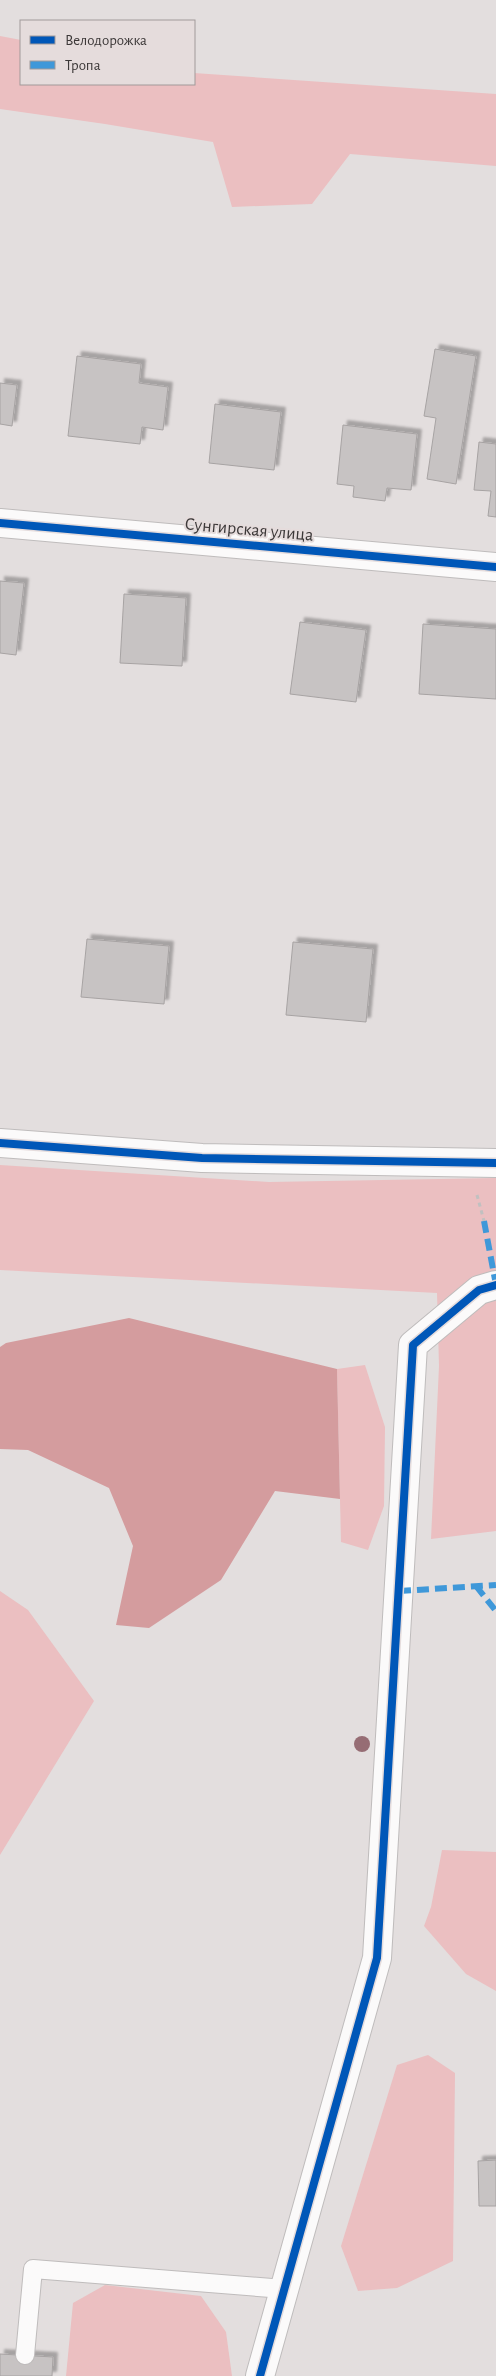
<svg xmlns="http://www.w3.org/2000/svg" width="496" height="2376" viewBox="0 0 496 2376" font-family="'Alegreya Sans',sans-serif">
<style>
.green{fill:#ebbfc1}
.water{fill:#d49c9e}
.building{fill:#c7c3c3;stroke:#a7a3a3;filter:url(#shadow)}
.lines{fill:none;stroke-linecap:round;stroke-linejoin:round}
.lane-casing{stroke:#bfbcbc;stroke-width:20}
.street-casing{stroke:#bfbcbc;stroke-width:30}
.path{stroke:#c1c0c0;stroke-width:3;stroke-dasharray:4 4;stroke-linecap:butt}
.lane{stroke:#fbfafa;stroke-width:18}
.street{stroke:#fbfafa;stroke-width:28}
.quiet{stroke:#3f98d9;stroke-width:6;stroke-dasharray:12 6;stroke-linecap:butt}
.cycleway-casing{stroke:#e5dcdc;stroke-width:11}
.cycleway{stroke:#0057b8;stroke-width:8}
.tree{fill:#966d74}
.labels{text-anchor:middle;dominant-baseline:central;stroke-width:4;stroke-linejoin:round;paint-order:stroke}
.street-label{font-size:18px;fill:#3c3838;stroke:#e5dcdc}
</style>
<defs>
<filter id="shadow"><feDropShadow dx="4.5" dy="-4.5" stdDeviation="1" flood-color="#0004"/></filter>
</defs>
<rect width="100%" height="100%" fill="#e3dede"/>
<!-- green -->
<g class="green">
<path d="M0,36l21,4v44h173v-11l302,21v72l-146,-12 -38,50 -80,3 -19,-65 -108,-18 -105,-15z"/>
<path d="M0,1165l269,17 227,-4v353l-65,8 8,-173 -2,-73 -437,-23z"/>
<path d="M365,1365l20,62 -1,79 -16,44 -27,-8 -4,-173z"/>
<path d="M0,1591l28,19 66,91 -94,154z"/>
<path d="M442,1850l54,2v139l-30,-17 -42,-48 7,-19z"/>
<path d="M428,2055l27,18 -2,188 -56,27 -39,3 -17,-45 56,-181z"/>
<path d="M105,2285l96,11 25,36 6,44h-166l7,-73z"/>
</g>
<!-- water -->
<path class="water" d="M129,1318l208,51 3,130 -65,-8 -54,89 -72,48 -33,-3 17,-79 -24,-58 -81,-38 -28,-1v-102l6,-4z"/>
<!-- building -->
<g class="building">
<path d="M435,349l41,7 -20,128 -29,-5 9,-61 -12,-2z"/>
<path d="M77,356l64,8 -2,19 29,4 -5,43 -21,-3 -2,17 -72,-8z"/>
<path d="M0,383l17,2 -5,41 -12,-2z"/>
<path d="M215,404l66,8 -7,58 -65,-7z"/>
<path d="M343,425l74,9 -6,56 -24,-2 -2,13 -32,-4 1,-11 -17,-2z"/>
<path d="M479,442l17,2v73l-8,-1 3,-25 -17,-1z"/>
<path d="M0,581l24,2 -8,72 -16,-2z"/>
<path d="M124,594l62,4 -4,68 -62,-3z"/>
<path d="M300,622l66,8 -10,72 -66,-8z"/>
<path d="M423,624l73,5v70l-77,-5z"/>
<path d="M87,939l82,7 -5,58 -83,-7z"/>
<path d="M293,942l80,7 -7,73 -80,-7z"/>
<path d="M496,2160v46h-17l-1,-45z"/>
<path d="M0,2354l53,3 -1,19h-52z"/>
</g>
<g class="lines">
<!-- lane casing -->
<g class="lane-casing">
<path id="lane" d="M25,2355l8,-86 251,20"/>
</g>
<!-- street casing -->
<g class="street-casing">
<g id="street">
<path d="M0,523l496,44"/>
<path d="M0,1143l202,15 294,5"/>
<path d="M260,2376l117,-418 36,-613 66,-55 17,-5"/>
</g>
</g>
<!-- path -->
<path class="path" d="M477,1195l7,26"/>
<!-- lane -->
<use href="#lane" class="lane"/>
<!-- street -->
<use href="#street" class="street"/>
<!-- quiet -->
<g class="quiet">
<path d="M484,1221l12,64"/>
<path d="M476,1586l20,25"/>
<path d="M399,1591l97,-6"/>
</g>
<!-- cycleway casing -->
<g class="cycleway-casing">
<g id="cycleway">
<path d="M0,523l496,44"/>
<path d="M0,1143l202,15 294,5"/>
<path d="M260,2376l117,-418 36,-613 66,-55 17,-5"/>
</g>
</g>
<!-- cycleway -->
<use href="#cycleway" class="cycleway"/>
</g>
<!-- trees -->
<circle class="tree" cx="362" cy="1744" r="8"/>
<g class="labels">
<!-- street labels -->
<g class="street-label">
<text transform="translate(249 530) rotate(5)">Сунгирская улица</text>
</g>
</g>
<!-- legend -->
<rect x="20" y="20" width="175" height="65" fill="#e5dcdc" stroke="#a19a9a"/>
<rect x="30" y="36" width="25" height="8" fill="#0057b8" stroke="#a19a9a"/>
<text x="65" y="45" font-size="15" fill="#3c3838">Велодорожка</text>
<rect x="30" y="61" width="25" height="8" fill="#3f98d9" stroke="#a19a9a"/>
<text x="65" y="70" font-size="15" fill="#3c3838">Тропа</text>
</svg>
